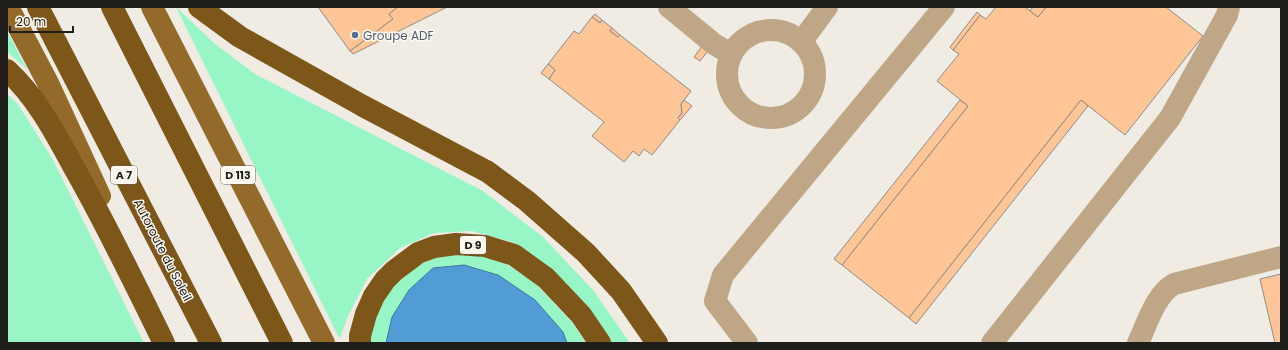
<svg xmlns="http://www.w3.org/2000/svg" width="1288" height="350" viewBox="0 0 1288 350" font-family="Poppins,sans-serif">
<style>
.green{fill:#98f5c6}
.water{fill:#519cd5;stroke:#42769d}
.building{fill:#ffc596;stroke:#928a84}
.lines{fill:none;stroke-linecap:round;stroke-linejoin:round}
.minor{stroke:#bea687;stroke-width:22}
.major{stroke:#946a2a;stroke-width:22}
.highway{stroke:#7d5719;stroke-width:22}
.service-dot{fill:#5c6f8a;stroke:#fefaf0;stroke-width:1.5}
.labels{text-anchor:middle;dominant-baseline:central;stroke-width:3;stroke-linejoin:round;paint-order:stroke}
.shield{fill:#fefaf0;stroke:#62605b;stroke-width:1}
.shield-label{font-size:11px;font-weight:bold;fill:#1f1e1b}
.service-label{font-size:12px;fill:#4e5e75;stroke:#fefaf0;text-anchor:start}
.street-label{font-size:12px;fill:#1f1e1b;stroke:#fefaf0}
</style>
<rect width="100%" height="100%" fill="#f0ece3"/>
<!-- green -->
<g class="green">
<path d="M176,7l38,36 41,31 228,117 60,46 50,53 37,53h-20l-59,-74 -39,-27 -40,-11 -38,2 -34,15 -33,31 -20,39 -6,18 -2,2z"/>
<path d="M7,31l20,38 -20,-17z"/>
<path d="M7,94l10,9 35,55 92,185h-137z"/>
<path d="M443,254h29l30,8 30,18 40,42 14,21h-216l6,-27 14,-27 28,-23z"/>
</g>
<!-- water -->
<path class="water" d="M464,265l34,10 37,25 28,32 4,11h-181l6,-26 17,-27 24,-22z"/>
<!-- building -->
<g class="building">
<path d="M318,7h80l-9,7 4,5 -43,32z"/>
<path d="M398,7h49l-94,47 -3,-3 43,-32 -4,-5z"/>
<path d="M996,7h29l13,10 8,-10h120l37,29 -78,99 -44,-35 -172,218 -67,-53 126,-159 -31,-25 22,-27 -6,-4 27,-35 6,4z"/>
<path d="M1033,7h13l-8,10 -8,-6z"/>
<path d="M977,12l3,3 -27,35 -3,-3z"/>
<path d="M595,14l7,6 -2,3 -8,-6z"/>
<path d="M592,17l8,6 2,-3 10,8 -2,3 8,6 2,-2 71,56 -10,13 1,9 -4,5 2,2 -28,35 -8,-6 -5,7 -6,-5 -9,11 -32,-26 12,-14 -55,-43 6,-9 -7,-6 26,-33 5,3z"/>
<path d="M612,28l8,7 -2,2 -8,-6z"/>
<path d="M702,46l6,5 -8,10 -6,-4z"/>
<path d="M548,64l7,6 -6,9 -8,-6z"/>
<path d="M684,100l8,6 -12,14 -2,-2 4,-5 -1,-9z"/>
<path d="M960,100l8,6 -126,159 -8,-6z"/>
<path d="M1081,100l7,6 -172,218 -7,-6z"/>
<path d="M1281,274v69h-6l-15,-64z"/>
</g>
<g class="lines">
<!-- minor -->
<g class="minor">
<path d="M669,7l45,37 17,10"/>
<circle cx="771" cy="74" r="44"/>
<path d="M802,41l25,-34"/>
<path d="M747,343l-32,-42 8,-26 221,-268"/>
<path d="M992,343l178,-225 57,-103 2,-8"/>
<path d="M1138,343c9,-19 17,-48 36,-59l107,-27"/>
</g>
<!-- major -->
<g class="major">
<path d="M8,7l40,76 52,113"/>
<path d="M152,7l172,336"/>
</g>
<!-- highway -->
<g class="highway">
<path d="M38,7l173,336"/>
<path d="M112,7l170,336"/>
<path d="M199,7l41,30 123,69 125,66 39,29 59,52 35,38 36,52"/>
<path d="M7,70c32,30 49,65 70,103 31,55 59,113 87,170"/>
<path d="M360,343v-7l6,-22 8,-18 11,-16 9,-9 24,-18 16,-6 22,-3 29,2 29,9 32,23 35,37 19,28"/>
</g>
</g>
<!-- markers -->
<circle class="service-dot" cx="355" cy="35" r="4"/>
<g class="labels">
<!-- shield labels -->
<g class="shield">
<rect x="111" y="166" width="26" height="18" rx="3"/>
<rect x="221" y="166" width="34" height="18" rx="3"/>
<rect x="460" y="236" width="26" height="18" rx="3"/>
</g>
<g class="shield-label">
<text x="124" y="175">A 7</text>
<text x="238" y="175">D 113</text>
<text x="473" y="245">D 9</text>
</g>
<!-- service labels -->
<g class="service-label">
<text x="363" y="35">Groupe ADF</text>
</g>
<!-- street labels -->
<g class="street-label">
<text transform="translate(163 250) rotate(63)">Autoroute du Soleil</text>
</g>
</g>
<!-- border -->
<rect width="1288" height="350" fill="none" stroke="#1f1e1b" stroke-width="16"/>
<!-- scale -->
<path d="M10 26v6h63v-6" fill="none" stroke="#1f1e1b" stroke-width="2"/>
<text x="16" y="26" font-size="12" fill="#1f1e1b" stroke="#fefaf0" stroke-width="3" paint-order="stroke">20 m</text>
</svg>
